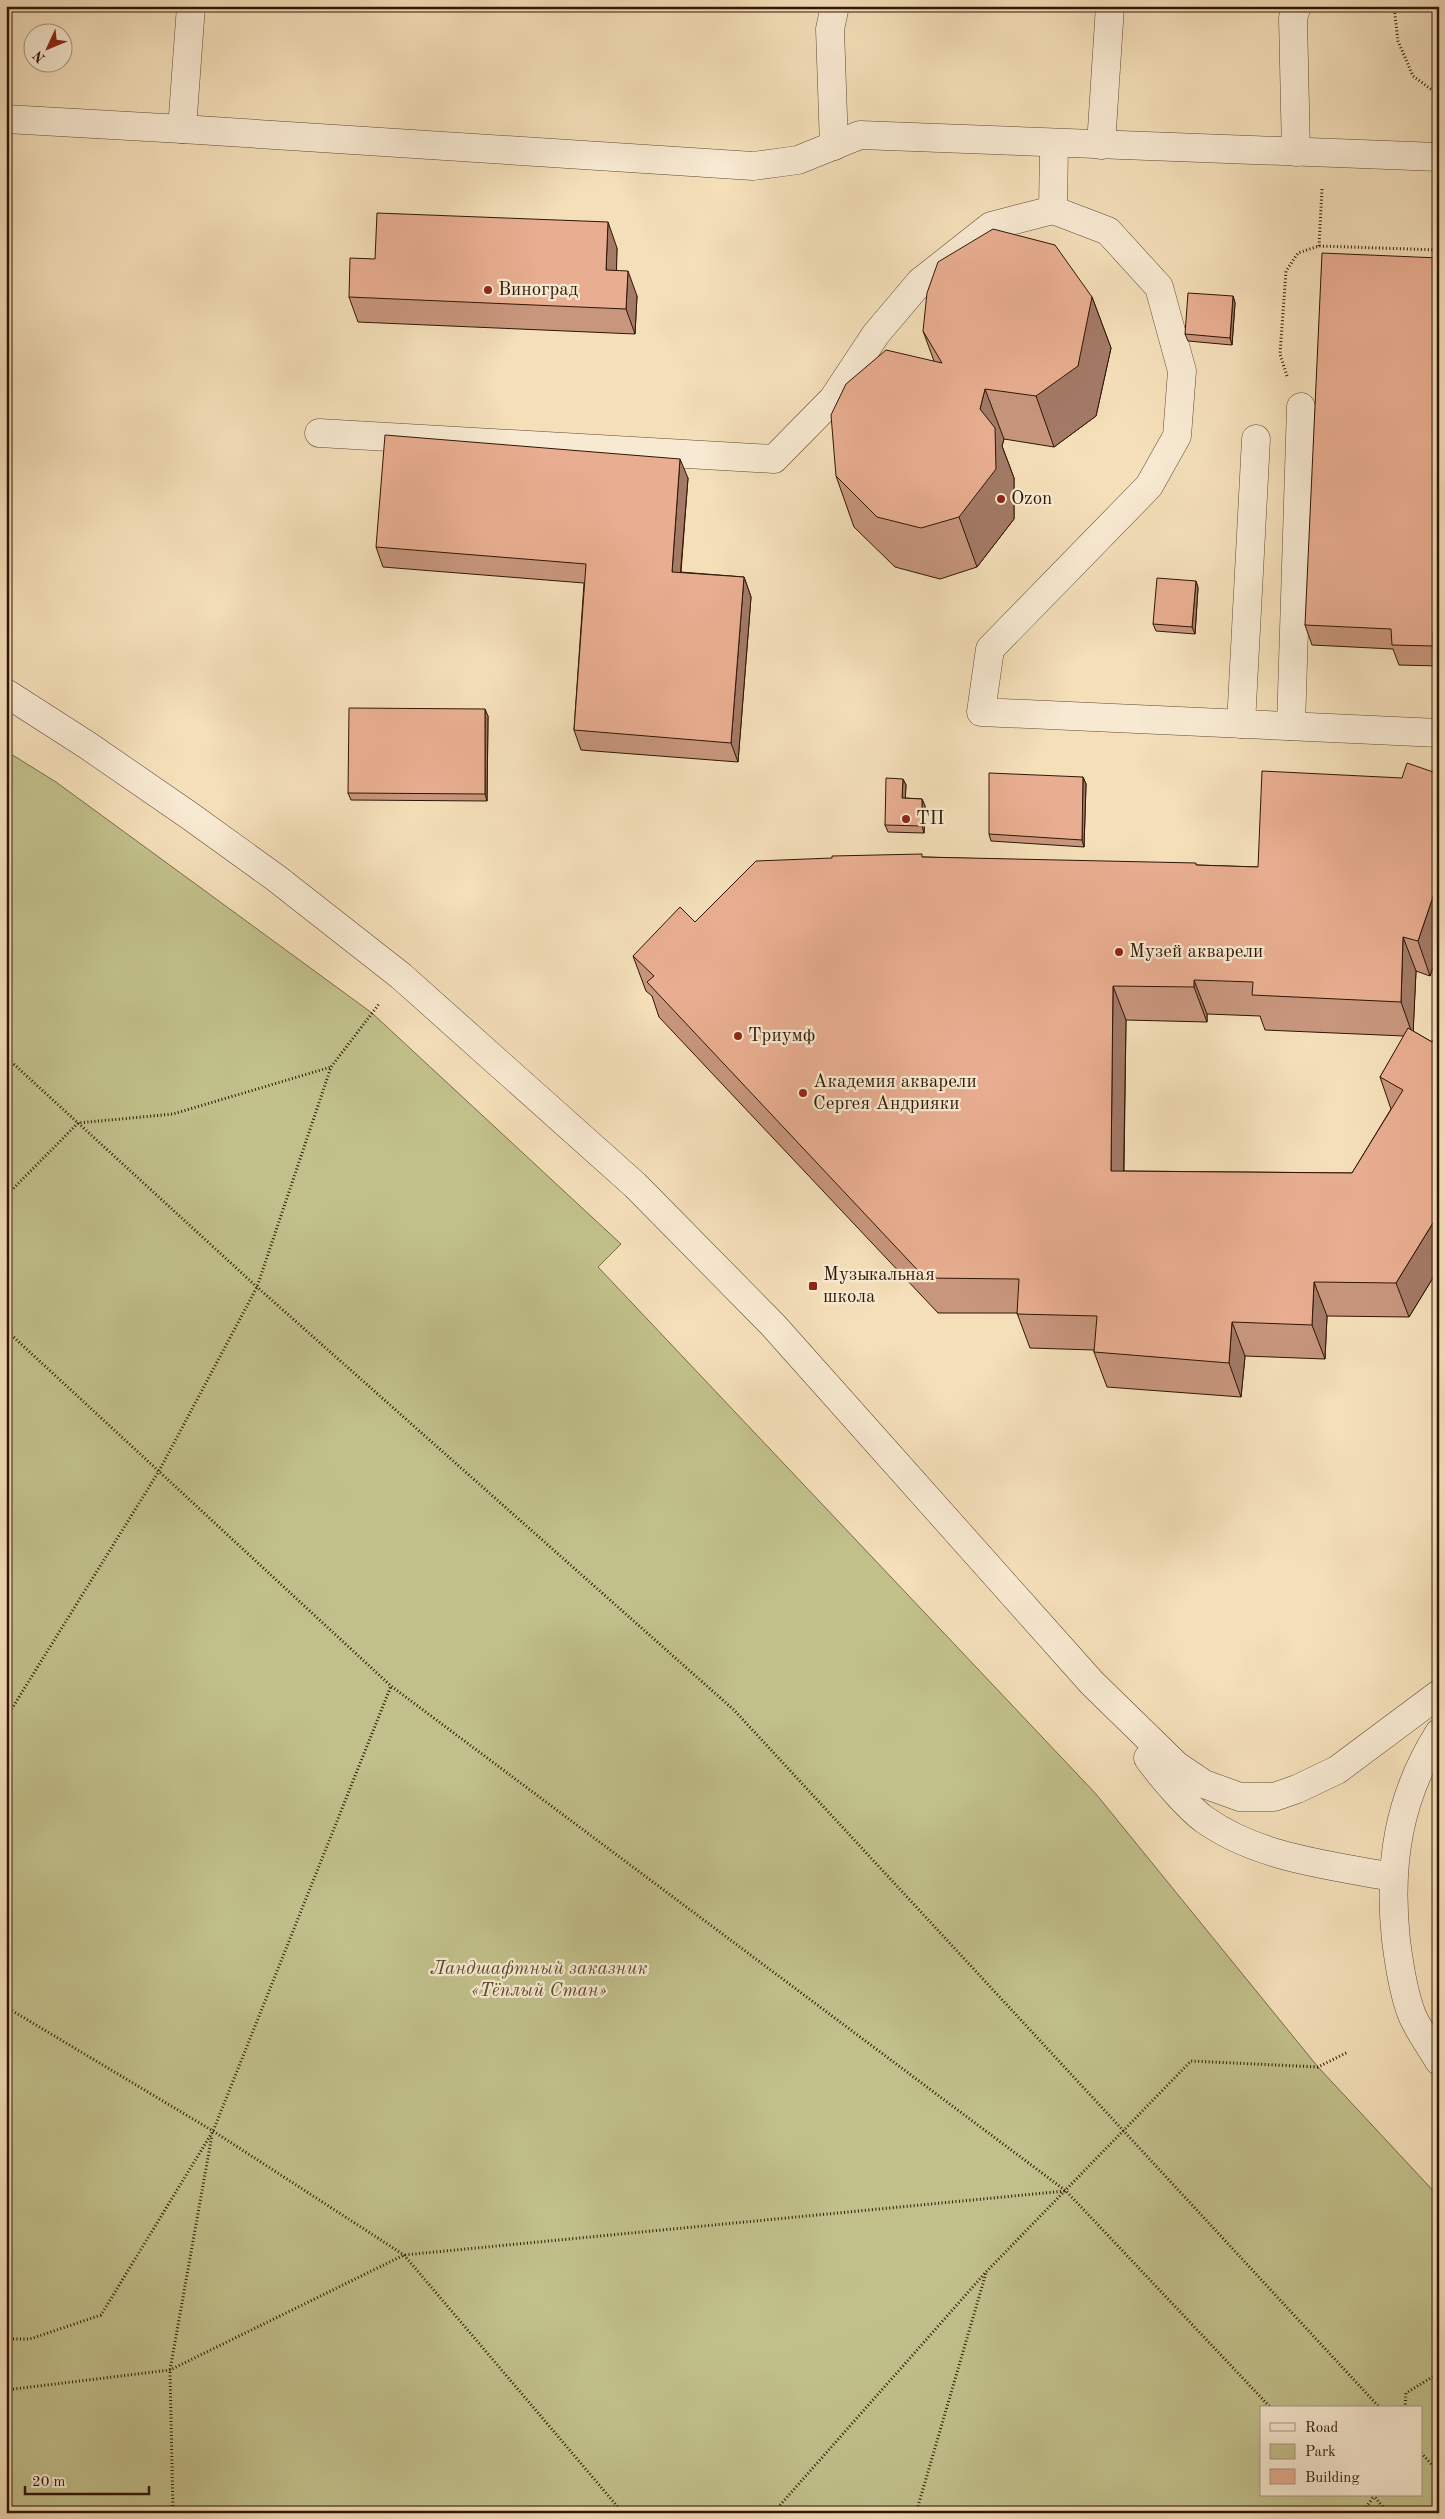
<svg xmlns="http://www.w3.org/2000/svg" width="1445" height="2519" viewBox="0 0 1445 2519" font-family="'Old Standard TT',serif">
<style>
.park{fill:#c1c08b;stroke:#786b48;fill-rule:evenodd}
.lines{fill:none;stroke-linecap:round;stroke-linejoin:round}
.minor-casing{stroke:#604831;stroke-width:29}
.path{stroke:#2f1604;stroke-width:3;stroke-dasharray:1 2.5;stroke-linecap:butt}
.minor{stroke:#f8ead2;stroke-width:28}
.wall{fill:#c8967d;stroke:#2f1604;fill-rule:evenodd}
.shaded-wall{fill:#a37a66;stroke:#2f1604}
.building{fill:#e9ae91;stroke:#2f1604}
.poi-dot{fill:#8f2418;stroke:#f8ead2;stroke-width:2}
.labels{text-anchor:middle;dominant-baseline:central;stroke-width:4.5;stroke-linejoin:round;paint-order:stroke}
.poi-label{font-size:19px;fill:#2f1604;stroke:#f8ead2;text-anchor:start}
.park-label{font-size:19px;font-style:italic;fill:#5b492c;stroke:#f8ead2}
</style>
<rect width="100%" height="100%" fill="#f4dfb9"/>
<filter id="stains"><feTurbulence type="fractalNoise" baseFrequency=".004" numOctaves="4"/><feColorMatrix values="0 0 0 0 .2 0 0 0 0 .09 0 0 0 0 .02 0 0 0 .5 -.17"/></filter>
<radialGradient id="worn" r=".72"><stop offset=".6" stop-color="#630" stop-opacity="0"/><stop offset="1" stop-color="#630" stop-opacity=".3"/></radialGradient>
<!-- park -->
<path class="park" d="M6,751l50,31 316,231 249,231 -23,23 498,527 222,273 121,130v316h-1433zM1261,2408h160v87h-160z"/>
<g class="lines">
<!-- minor casing -->
<g class="minor-casing">
<g id="minor">
<path d="M6,119l176,10 9,-123"/>
<path d="M182,129l571,37 45,-6 62,-25 579,22"/>
<path d="M1101,145l9,-139"/>
<path d="M834,146l-4,-117 5,-23"/>
<path d="M1296,152l-3,-134 4,-12"/>
<path d="M1053,210l55,21 51,56 23,84 -5,65 -28,50 -159,163 -9,63 458,21"/>
<path d="M319,433l455,26 59,-60 43,-65 44,-52 71,-56 62,-16 1,-66"/>
<path d="M6,693l81,52 103,71 86,62 125,98 234,209 138,140 319,358 84,82 28,19 36,13h34l23,-8 40,-19 102,-76"/>
<path d="M1241,724l15,-285"/>
<path d="M1291,726l10,-319"/>
<path d="M1439,1733c-41,65 -51,132 -43,207 3,24 7,52 16,75 7,16 18,31 27,46"/>
<path d="M1148,1758c13,18 40,50 57,62 54,38 124,45 187,57"/>
</g>
</g>
<!-- path -->
<g class="path">
<path d="M1394,6l4,35 15,35 26,19"/>
<path d="M1319,246l3,-57"/>
<path d="M1287,376l-7,-22 6,-83 12,-18 21,-7 120,4"/>
<path d="M6,1057l251,230 477,423 646,698"/>
<path d="M6,1196l72,-73 95,-9 158,-47"/>
<path d="M6,1330l385,356 675,505 205,217"/>
<path d="M6,1718l153,-247 98,-184 74,-220 48,-63"/>
<path d="M6,2007l207,124 191,124 219,258"/>
<path d="M6,2339h24l71,-24 112,-184 178,-445"/>
<path d="M6,2390l164,-20 234,-115 661,-64"/>
<path d="M1405,2408l1,-15 33,-20"/>
<path d="M1421,2453l18,19"/>
<path d="M1373,2495l15,18"/>
<path d="M173,2513l-3,-143 42,-235"/>
<path d="M773,2513l213,-241 205,-211 127,6 30,-15"/>
<path d="M916,2513l70,-240"/>
<path d="M1362,2513l12,-17"/>
</g>
<!-- minor -->
<use href="#minor" class="minor"/>
</g>
<!-- wall -->
<g class="wall">
<path d="M617,248l-1,23 21,25 -2,38 -277,-12 -9,-25 26,-38z"/>
<path d="M1439,258v408l-40,-1 -6,-16 -81,-4 -7,-20z"/>
<path d="M1233,296l2,7 -3,42 -44,-4 -3,-7z"/>
<path d="M1092,297l19,51 -15,68 -42,31 -50,-8 -2,7 12,32v41l-37,48 -37,12 -45,-12 -41,-40 -18,-51 98,-115 -11,-30z"/>
<path d="M688,478l-7,94 63,5 7,20 -13,165 -157,-12 -7,-20 10,-147 -201,-16 -7,-20z"/>
<path d="M1196,581l2,7 -3,46 -39,-3 -3,-7z"/>
<path d="M488,716l-1,85 -136,-1 -3,-7z"/>
<path d="M1439,774v176l-9,26 -14,-5 -3,60 19,11 7,-11v237l-30,49 -82,-1 -2,43 -80,-3 -4,41 -134,-10 -13,-35v-2l-64,-2 -13,-35h-79l-279,-296 -7,-21 -6,-5 -13,-35 62,-34 228,-65 274,8 61,2 144,-89zM1207,1014l53,2 5,14 139,6 -24,41 11,32 -39,64 -228,-2 2,-151 81,2z"/>
<path d="M1083,777l3,7 -2,63 -93,-6 -2,-7z"/>
<path d="M903,779l3,6 -1,13 17,1 3,7 -1,27 -36,-1 -3,-7z"/>
</g>
<!-- shaded-wall -->
<g class="shaded-wall">
<path d="M608,222l9,26 -1,48 -10,-26z"/>
<path d="M628,271l9,25 -2,38 -9,-25z"/>
<path d="M1233,296l2,7 -3,42 -2,-7z"/>
<path d="M1092,297l19,51 -15,68 -42,31 -18,-51z"/>
<path d="M985,389l19,50 -2,7 12,32v41l-37,48 -18,-50 21,-108z"/>
<path d="M680,459l8,19 -9,113 -7,-19z"/>
<path d="M744,577l7,20 -13,165 -7,-19z"/>
<path d="M1196,581l2,7 -3,46 -3,-7z"/>
<path d="M1433,631l6,15v16l-6,-16z"/>
<path d="M485,709l3,7 -1,85 -2,-7z"/>
<path d="M1083,777l3,7 -2,63 -2,-7z"/>
<path d="M903,779l3,6 -1,20 -3,-7z"/>
<path d="M922,799l3,7 -1,27 -2,-7z"/>
<path d="M1439,879v71l-9,26 -12,-35z"/>
<path d="M1403,937l13,34 -3,65 -12,-34z"/>
<path d="M1194,980l13,34v8l-13,-35z"/>
<path d="M1113,986l13,34 -3,186 -12,-35z"/>
<path d="M1439,1213v55l-30,49 -13,-34z"/>
<path d="M1314,1282l13,34 -2,43 -13,-34z"/>
<path d="M1232,1322l13,34 -4,41 -12,-34z"/>
</g>
<!-- building -->
<g class="building">
<path d="M377,213l231,9 -2,48 22,1 -2,38 -277,-12 1,-39 25,1z"/>
<path d="M993,229l62,16 37,52 -14,69 -42,30 -51,-7 -5,20 15,19 1,41 -37,48 -38,11 -44,-11 -41,-41 -5,-61 15,-31 40,-34 56,13 -19,-32 4,-38 11,-31z"/>
<path d="M1322,253l117,5v373h-6v15l-41,-1 -1,-16 -86,-4z"/>
<path d="M1188,293l45,3 -3,42 -45,-4z"/>
<path d="M385,435l295,24 -8,113 72,5 -13,166 -157,-13 12,-166 -210,-17z"/>
<path d="M1157,578l39,3 -4,46 -39,-3z"/>
<path d="M349,708l136,1v85l-137,-1z"/>
<path d="M1407,763l32,11v105l-21,62 -15,-4 -2,65 -149,-7 1,-13 -59,-2v7l-81,-1 -2,185 241,2 51,-83 -23,-13 28,-49 24,14 7,-11v182l-43,70 -82,-1 -2,43 -80,-3 -3,41 -135,-11 3,-36 -80,-2 2,-35 -94,-1 -278,-296 7,-6 -21,-20 47,-49 15,15 61,-61 76,-3v-2l90,-2v3l274,6v2l62,2 4,-96 140,7z"/>
<path d="M989,773l94,4 -1,63 -93,-6z"/>
<path d="M886,778l17,1 -1,19 20,1v27l-37,-1z"/>
</g>
<!-- markers -->
<g class="poi-dot">
<circle cx="488" cy="290" r="5"/>
<circle cx="1001" cy="499" r="5"/>
<circle cx="906" cy="819" r="5"/>
<circle cx="1119" cy="952" r="5"/>
<circle cx="738" cy="1036" r="5"/>
<circle cx="803" cy="1093" r="5"/>
<rect x="808" y="1281" width="10" height="10" rx="2.5"/>
</g>
<g class="labels">
<!-- poi labels -->
<g class="poi-label">
<text x="498" y="290">Виноград</text>
<text x="1011" y="499">Ozon</text>
<text x="916" y="819">ТП</text>
<text x="1129" y="952">Музей акварели</text>
<text x="748" y="1036">Триумф</text>
<text x="813" y="1082">Академия акварели<tspan x="813" dy="22">Сергея Андрияки</tspan></text>
<text x="823" y="1275">Музыкальная<tspan x="823" dy="22">школа</tspan></text>
</g>
<!-- park labels -->
<g class="park-label">
<text x="539" y="1969">Ландшафтный заказник<tspan x="539" dy="22">«Тёплый Стан»</tspan></text>
</g>
</g>
<!-- margin -->
<rect width="1445" height="2519" fill="none" stroke="#f4dfb9" stroke-width="25"/>
<rect x="8" y="8" width="1430" height="2504" fill="none" stroke="#2f1604" stroke-width="2.5"/>
<rect x="12" y="12" width="1420" height="2494" fill="none" stroke="#2f1604"/>
<!-- legend -->
<rect x="1260" y="2406" width="162" height="90" fill="#f8ead2" stroke="#a89580"/>
<rect x="1270" y="2423" width="25" height="8" fill="#f8ead2" stroke="#a89580"/>
<text x="1305" y="2432" font-size="15" fill="#2f1604">Road</text>
<rect x="1270" y="2444" width="25" height="15" fill="#c1c08b" stroke="#a89580"/>
<text x="1305" y="2456" font-size="15" fill="#2f1604">Park</text>
<rect x="1270" y="2469" width="25" height="15" fill="#e9ae91" stroke="#a89580"/>
<text x="1305" y="2482" font-size="15" fill="#2f1604">Building</text>
<!-- north arrow -->
<g transform="translate(48 48) rotate(226)"><circle r="24" fill="#f8ead2" stroke="#a89580"/>
<path d="M0-4L9 19L0 12L-9 19Z" fill="#8f2418"/>
<text y="-8" font-size="14" font-weight="bold" text-anchor="middle" fill="#2f1604">N</text>
</g>
<!-- scale -->
<path d="M25 2486v8h124v-8" fill="none" stroke="#2f1604" stroke-width="2.5"/>
<text x="32" y="2486" font-size="15" fill="#2f1604" stroke="#f8ead2" stroke-width="4" paint-order="stroke">20 m</text>
<rect width="100%" height="100%" filter="url(#stains)"/>
<rect width="100%" height="100%" fill="url(#worn)"/>
</svg>
